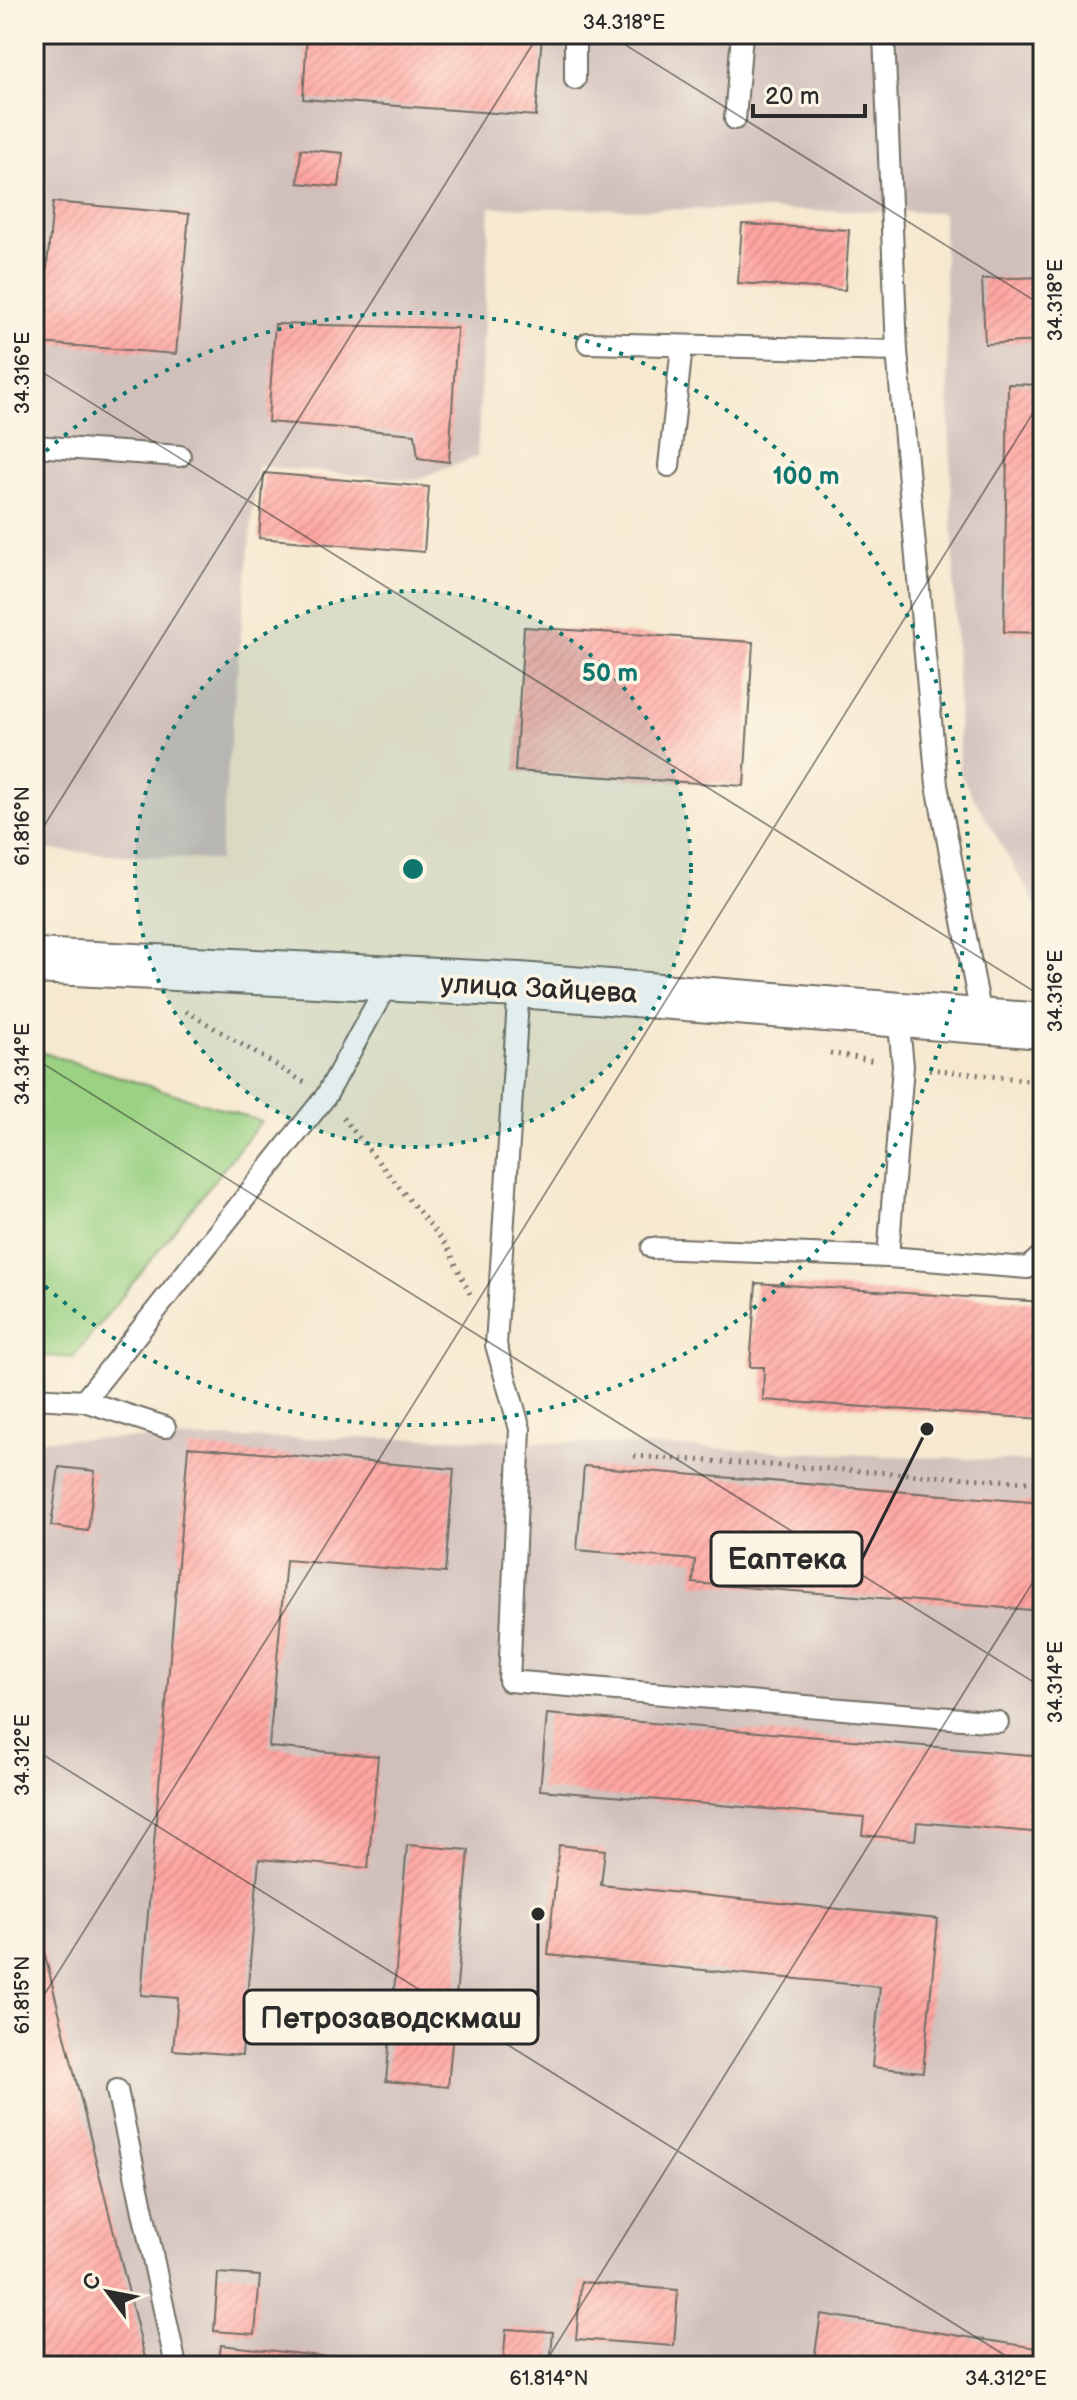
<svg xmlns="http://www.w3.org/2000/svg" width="1077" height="2400" viewBox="0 0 1077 2400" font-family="'Balsamiq Sans',sans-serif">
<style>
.industrial{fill:#d0c0bc}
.green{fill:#9ad183;stroke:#627e57;stroke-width:2}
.building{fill:url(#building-hatch)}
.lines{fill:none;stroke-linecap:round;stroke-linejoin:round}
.service-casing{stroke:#726e65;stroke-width:24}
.secondary-casing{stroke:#726e65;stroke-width:48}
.path{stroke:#726e65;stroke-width:5;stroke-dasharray:2 6;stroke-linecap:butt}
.service{stroke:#fff;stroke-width:20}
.secondary{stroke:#fff;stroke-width:44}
.ticks{fill:none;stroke:#2b2b2b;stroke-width:2;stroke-opacity:0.45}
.ring{fill:none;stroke:#0f766e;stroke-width:4;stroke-dasharray:4 8}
.labels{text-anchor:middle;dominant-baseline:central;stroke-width:7;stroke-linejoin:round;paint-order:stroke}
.street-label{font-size:28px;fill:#2b2b2b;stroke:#fcf5e5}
.centre{fill:#0f766e;stroke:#fcf5e5;stroke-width:4}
.ring-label{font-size:24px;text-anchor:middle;font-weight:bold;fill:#0f766e;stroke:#fcf5e5;stroke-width:7;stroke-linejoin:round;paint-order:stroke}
.leader{fill:none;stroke:#2b2b2b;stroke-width:3}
.callout-dot{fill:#2b2b2b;stroke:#fcf5e5;stroke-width:3}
.callout{fill:#fcf5e5;stroke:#2b2b2b;stroke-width:3}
.callout-label{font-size:30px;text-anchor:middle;font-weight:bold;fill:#2b2b2b}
.neatline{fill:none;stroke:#2b2b2b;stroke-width:3}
.ticks-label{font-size:20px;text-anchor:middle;fill:#2b2b2b}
</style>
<defs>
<pattern id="building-hatch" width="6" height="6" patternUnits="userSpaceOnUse" patternTransform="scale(2)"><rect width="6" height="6" fill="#fea5a1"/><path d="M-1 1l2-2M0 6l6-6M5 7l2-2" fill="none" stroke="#da8e8b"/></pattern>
</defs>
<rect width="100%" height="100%" fill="#fcf5e5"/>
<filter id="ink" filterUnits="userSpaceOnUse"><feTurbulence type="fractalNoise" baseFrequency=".0125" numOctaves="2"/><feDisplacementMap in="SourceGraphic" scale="16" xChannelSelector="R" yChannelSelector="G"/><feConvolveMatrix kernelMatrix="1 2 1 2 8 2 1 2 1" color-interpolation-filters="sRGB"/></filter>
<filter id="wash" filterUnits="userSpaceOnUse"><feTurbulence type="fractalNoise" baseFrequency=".006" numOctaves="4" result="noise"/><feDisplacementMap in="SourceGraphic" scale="32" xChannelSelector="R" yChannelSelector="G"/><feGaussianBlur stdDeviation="1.8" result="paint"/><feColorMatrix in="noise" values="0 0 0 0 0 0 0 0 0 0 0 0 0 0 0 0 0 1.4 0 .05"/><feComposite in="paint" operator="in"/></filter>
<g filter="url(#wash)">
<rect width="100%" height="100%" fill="#f6e9d0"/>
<!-- industrial -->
<g class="industrial">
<path d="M34,34h1009v883l-83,-143 -17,-562 -453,-5 -13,250 -63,23 -157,-14 -38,395 -185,-12z"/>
<path d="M450,1438l593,24v904h-1009v-927z"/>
</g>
<!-- green -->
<path class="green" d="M34,1050l227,71 -188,237 -39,-3z"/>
<g id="blocks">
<!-- building -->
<g class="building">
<path d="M307,34h235l-6,82 -233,-17z"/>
<path d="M301,149l42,4 -4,34 -41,-4z"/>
<path d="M53,202l136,12 -13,140 -136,-11z"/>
<path d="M742,224l107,6 -4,60 -107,-7z"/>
<path d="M1043,277v64l-58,3 -3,-65z"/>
<path d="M275,324l182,4 -8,134 -31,-4 -3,-24 -147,-12z"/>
<path d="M1008,384l35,1v248l-39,-1z"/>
<path d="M264,473l165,14 -5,65 -165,-14z"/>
<path d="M524,627l229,15 -9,144 -229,-15z"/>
<path d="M756,1283l287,19v117l-280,-19 1,-33h-14z"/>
<path d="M188,1447l266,22 -9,104 -159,-13 -17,187 109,9 -10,112 -109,-9 -17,196 -69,-5 5,-52 -37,-3z"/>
<path d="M584,1466l459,37v108l-350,-28 2,-23 -118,-10z"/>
<path d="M59,1467l36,4 -7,60 -37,-5z"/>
<path d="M547,1714l496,42v77l-126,-11 -2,18 -53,-5 2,-18 -324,-27z"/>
<path d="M407,1845l62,5 -21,237 -62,-6z"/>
<path d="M559,1845l46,5 -4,35 337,34 -15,153 -51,-5 8,-80 -332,-32z"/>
<path d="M34,1915h1l112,451h-113z"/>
<path d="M218,2273l42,3 -5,58 -41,-3z"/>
<path d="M581,2282l97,8 -4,56 -98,-7z"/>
<path d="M821,2314l222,35v17h-230z"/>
<path d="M506,2329l47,3 -3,34h-47z"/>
<path d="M221,2345l116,13 -1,8h-118z"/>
</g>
</g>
</g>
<g filter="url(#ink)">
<use href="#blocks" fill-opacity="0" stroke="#726e65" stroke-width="2"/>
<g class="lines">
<!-- service casing -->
<g class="service-casing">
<g id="service">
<path d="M575,34v45"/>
<path d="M884,34l13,317 40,434 45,236"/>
<path d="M735,119l7,-85"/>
<path d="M588,343l309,8"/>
<path d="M34,446l146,10"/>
<path d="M669,466l13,-120"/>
<path d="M519,985l-23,360 24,84 -11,252 489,41"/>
<path d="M652,1248l236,9 15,-191 -5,-51"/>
<path d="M888,1257l140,11 15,-14"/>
<path d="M34,1398l50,3 81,26"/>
<path d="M84,1401l242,-305 63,-115"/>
<path d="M117,2090l59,276"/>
</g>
</g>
<!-- secondary casing -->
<g class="secondary-casing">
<path id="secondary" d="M34,961l485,24 524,41"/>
</g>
<!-- path -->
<g class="path">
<path d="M186,1011l118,71"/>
<path d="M830,1053l45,8"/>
<path d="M929,1069l114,13"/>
<path d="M343,1118l104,128 23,48"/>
<path d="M634,1456l409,27"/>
</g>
<!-- service -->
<use href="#service" class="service"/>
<!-- secondary -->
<use href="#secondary" class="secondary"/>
</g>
</g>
<!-- ticks -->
<path class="ticks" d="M608,34l435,272M34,367l1009,630M34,842l505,-808M34,1058l1009,630M34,1749l988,617M34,2011l1009,-1614M543,2366l500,-800"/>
<!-- distance rings -->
<circle cx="413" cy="869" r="278" fill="#0f766e" fill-opacity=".12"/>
<g class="ring">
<circle cx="413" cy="869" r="278"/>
<path d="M37 459A556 556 0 1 1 37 1279"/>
</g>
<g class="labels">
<!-- street labels -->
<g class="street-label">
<text transform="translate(539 989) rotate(3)">улица Зайцева</text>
</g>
</g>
<circle cx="413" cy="869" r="12" class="centre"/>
<g class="ring-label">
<text x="806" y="484">100 m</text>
<text x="610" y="681">50 m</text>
</g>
<!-- callouts -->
<path class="leader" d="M927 1429L862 1559M538 1914L538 2017"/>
<g class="callout-dot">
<circle cx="927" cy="1429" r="8"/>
<circle cx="538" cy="1914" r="8"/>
</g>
<g class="callout">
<rect x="711" y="1532" width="151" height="54" rx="8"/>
<rect x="244" y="1990" width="294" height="54" rx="8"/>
</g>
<g class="callout-label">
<text x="787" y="1569">Еаптека</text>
<text x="391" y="2028">Петрозаводскмаш</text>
</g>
<!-- margin -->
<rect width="1077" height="2400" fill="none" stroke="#fcf5e5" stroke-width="88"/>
<!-- north arrow -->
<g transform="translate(108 2292) rotate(302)" stroke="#fcf5e5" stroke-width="6" paint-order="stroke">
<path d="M0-6L14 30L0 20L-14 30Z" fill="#2b2b2b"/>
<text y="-12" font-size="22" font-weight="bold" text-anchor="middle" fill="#2b2b2b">С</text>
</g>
<!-- scale -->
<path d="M753 104v12h112v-12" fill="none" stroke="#2b2b2b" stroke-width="4"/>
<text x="765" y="104" font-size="24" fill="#2b2b2b" stroke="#fcf5e5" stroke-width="6" paint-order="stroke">20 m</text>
<rect x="44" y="44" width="989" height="2312" class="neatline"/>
<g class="ticks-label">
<text x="624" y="29">34.318°E</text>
<text transform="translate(1055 300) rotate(-90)" y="7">34.318°E</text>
<text transform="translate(22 373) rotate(-90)" y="7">34.316°E</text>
<text transform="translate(22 826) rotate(-90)" y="7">61.816°N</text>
<text transform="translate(1055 991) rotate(-90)" y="7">34.316°E</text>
<text transform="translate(22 1064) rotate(-90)" y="7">34.314°E</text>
<text transform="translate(1055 1682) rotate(-90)" y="7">34.314°E</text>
<text transform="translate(22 1755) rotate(-90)" y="7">34.312°E</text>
<text transform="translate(22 1995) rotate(-90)" y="7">61.815°N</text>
<text x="549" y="2385">61.814°N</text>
<text x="1006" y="2385">34.312°E</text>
</g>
</svg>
